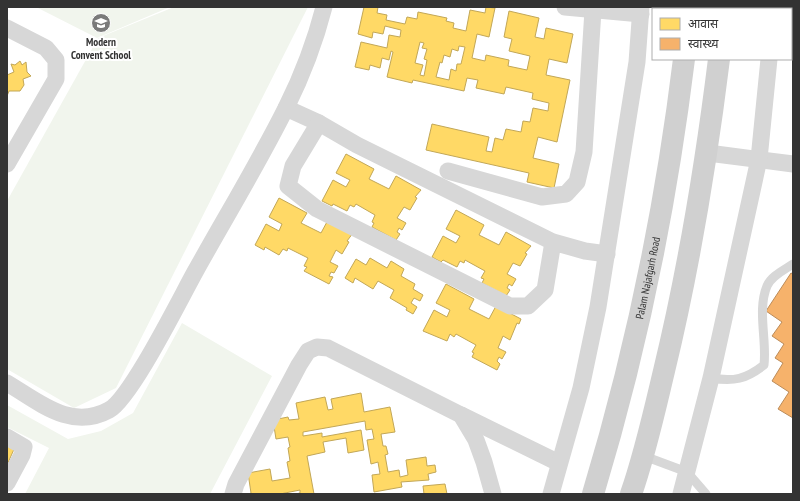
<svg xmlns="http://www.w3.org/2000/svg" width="800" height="501" viewBox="0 0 800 501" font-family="'PT Sans Narrow','Noto Sans Devanagari',sans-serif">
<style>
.green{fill:#f1f5ed}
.homes{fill:#ffd966;stroke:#c2a757;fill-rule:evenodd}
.health{fill:#f6b26b;stroke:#bc8c5a}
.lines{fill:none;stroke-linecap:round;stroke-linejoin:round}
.service{stroke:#d7d7d7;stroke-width:9}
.minor{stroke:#d7d7d7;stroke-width:17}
.secondary{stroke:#d0d0d0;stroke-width:22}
.labels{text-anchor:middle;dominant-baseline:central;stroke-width:4;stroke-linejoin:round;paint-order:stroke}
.poi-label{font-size:11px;font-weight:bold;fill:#333;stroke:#fff}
.street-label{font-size:11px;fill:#333;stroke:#fff}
</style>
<rect width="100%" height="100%" fill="#fff"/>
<!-- green -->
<g class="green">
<path d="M36,7h134l-73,31z"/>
<path d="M174,7h134l-192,381 -42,20 -67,-39v-168l91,-163z"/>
<path d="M182,323l90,53 -62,118h-185l24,-46 -42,-21v-22l61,34 33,-8 32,-18z"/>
</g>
<!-- homes -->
<g class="homes">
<path d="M364,7h14l-1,6 10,2 -1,5 19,4 2,-7 10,2 1,-7 29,6 -1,3 8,2 -1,5 13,3 4,-21 15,3 1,-6 9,1 -6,29 -12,-3 -5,24 13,3 1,-6 23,5 -1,6 19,4 3,-14 -21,-5 3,-12 -8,-2 5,-26 30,7 -4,19 9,2 2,-11 27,6 -6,29 -18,-4 -3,16 24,5 -13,62 -19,-5 -5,21 26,6 -5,24 -27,-6 2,-9 -103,-23 6,-26 57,13 -3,14 6,1 3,-14 8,2 3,-11 15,3 2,-11 7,1 3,-14 15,3 1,-8 -17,-4 1,-6 -27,-6 -2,7 -28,-6 2,-8 -11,-2 -3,13 -51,-11 -1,3 -25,-6 6,-25 -2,-1 -2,9 -7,-2 -2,10 -10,-3 -1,5 -14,-3 6,-25 26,6 2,-13 11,2 1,-7 -16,-4 -2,8 -10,-2 -1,6 -14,-4zM420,42l4,1 -2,5 5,1 -3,10 3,1 -3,16 -4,-1 3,-10 -8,-2zM459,46l6,1 -4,17h-4l-1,7 -5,-2 -2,11 -13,-3 4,-15 2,1 2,-8 6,2 2,-8 6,2z"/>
<path d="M20,61l2,4 4,-3 1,10 4,4 -8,3 1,6 -4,6h-11l-2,5v-21l7,-3 -3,-8 4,1z"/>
<path d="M346,154l28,15 -5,10 20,10 7,-13 25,14 -6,7 2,1 -7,12 -6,-3 -7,11 9,5 -4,7 -3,-2 -2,4 3,2 -4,6 -24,-13 2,-4 -2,-1 3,-7 -19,-11 -2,3 -4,-2 -3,6 -14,-7 -1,2 -10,-5 11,-21 13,7 4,-7 -14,-7z"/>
<path d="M279,198l28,15 -6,10 20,10 7,-13 25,13 -6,8 2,1 -7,12 -6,-4 -6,12 8,4 -4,7 -3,-1 -2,4 4,1 -4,7 -25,-13 3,-4 -3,-1 4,-8 -20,-10 -1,3 -4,-2 -4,6 -14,-8 -1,3 -9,-5 11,-21 13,7 3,-7 -13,-7z"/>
<path d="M456,210l28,15 -5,10 20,10 7,-13 25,14 -6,7 2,1 -7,12 -7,-3 -6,11 9,5 -4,7 -3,-2 -2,4 3,2 -4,6 -24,-13 2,-4 -3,-1 4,-7 -20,-11 -1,3 -4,-2 -3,6 -14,-7 -2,2 -9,-5 11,-21 13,7 4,-7 -14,-7z"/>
<path d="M370,258l17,10 4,-7 13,8 -3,7 14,8 -2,5 10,6 -3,6 -6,-3 -3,5 6,4 -4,7 -7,-4 1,-2 -17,-10 4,-8 -16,-9 -5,8 -18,-11 -2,5 -8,-5 11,-19 10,6z"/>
<path d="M446,284l28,15 -5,10 20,10 7,-13 25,13 -2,5 -2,-1 -7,17 -7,-4 -5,12 8,4 -4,7 -3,-2 -2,4 3,3 -3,6 -25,-13 2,-4 -2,-1 4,-7 -20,-11 -2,3 -4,-3 -3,7 -24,-10 11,-21 13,7 3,-7 -14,-7z"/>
<path d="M361,393l3,19 26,-5 5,25 -14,2 2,12h3l2,8 -3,1 3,17 11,-2 1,7 8,-2 -2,-15 20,-3 1,9 8,-1 1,7 -8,2 1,6 -28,2 1,5 -28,5 -2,-17 8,-1 -2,-12 -7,2 -4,-24 7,-1 -2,-10 -6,1 -1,-9 -62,11v4l19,-3v4l39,-7 3,20 -16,3 -2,-15 -23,4 2,10 -18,4 7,38h-18l4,-1v-3l-20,4h-31l2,-1 -3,-20 22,-4 2,12 18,-3 -3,-16 3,-1 -2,-13 2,-1 -2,-10 -12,2 -3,-19 15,-3 1,3 10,-1 -3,-16 29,-6 3,13 5,-1 -2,-10z"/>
<path d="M7,443l8,4 -8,18z"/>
<path d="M445,484l2,10h-23l-1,-8z"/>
</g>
<!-- health -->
<path class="health" d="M791,273l2,1v144l-15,-9 11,-17 -17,-11 11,-18 -8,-5 9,-14 -12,-8 10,-14 -16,-11z"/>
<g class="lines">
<!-- service -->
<g class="service">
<path d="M711,378c23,4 35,1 53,-13 3,-25 -7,-55 3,-79 4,-10 17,-16 26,-22"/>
<path d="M644,456l43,16 19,22"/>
</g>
<!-- minor -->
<g class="minor">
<path d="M565,7l76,7"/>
<path d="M774,9l1,-2"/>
<path d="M7,28l39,20 10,12v19l-49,85"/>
<path d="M286,108l33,15"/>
<path d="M708,153l85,11"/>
<path d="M448,171l94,26 24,-3 11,-12 7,-30 9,-142"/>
<path d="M553,242l-8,48 -17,16h-18l-193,-97 -29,-23 5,-20 26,-43 38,22 196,97 32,9 22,3"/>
<path d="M7,383c32,19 64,48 102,27 22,-12 71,-111 86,-138 30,-54 63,-108 91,-164 16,-32 29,-66 38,-101"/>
<path d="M461,415l98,48"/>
<path d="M7,437l17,10 -2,8 -15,28"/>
<path d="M233,494l3,-10 63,-119 9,-14 9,-4 11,1 133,67 15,25 8,22 9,32"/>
<path d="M551,494l30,-106 17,-81 39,-245 4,-55"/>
<path d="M681,494l30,-116 48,-219 10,-100"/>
</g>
<!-- secondary -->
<g class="secondary">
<path d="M690,9v-2"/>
<path d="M725,9l1,-2"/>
<path id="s1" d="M593,494c43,-142 73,-288 91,-435"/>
<path d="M631,494c14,-40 23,-81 33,-123 25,-103 42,-207 55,-312"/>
</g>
</g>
<!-- icons -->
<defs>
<g id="school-disc" transform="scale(1)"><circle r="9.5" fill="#7a7a7a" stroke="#fff"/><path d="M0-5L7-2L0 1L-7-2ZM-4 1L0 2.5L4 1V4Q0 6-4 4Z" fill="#fff"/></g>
</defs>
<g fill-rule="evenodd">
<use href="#school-disc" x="101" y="23"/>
</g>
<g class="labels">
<!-- poi labels -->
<g class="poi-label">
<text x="101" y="42">Modern<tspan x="101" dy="13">Convent School</tspan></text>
</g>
<!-- street labels -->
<g class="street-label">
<text stroke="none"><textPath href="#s1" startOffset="223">Palam Najafgarh Road</textPath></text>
</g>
</g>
<!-- border -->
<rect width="800" height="501" fill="none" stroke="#333333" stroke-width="16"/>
<!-- legend -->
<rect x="652" y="8" width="140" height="52" fill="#ffffff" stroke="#adadad"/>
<rect x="660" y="18" width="20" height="12" fill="#ffd966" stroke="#adadad"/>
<text x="688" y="28" font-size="12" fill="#333333">आवास</text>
<rect x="660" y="38" width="20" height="12" fill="#f6b26b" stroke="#adadad"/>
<text x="688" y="48" font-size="12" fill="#333333">स्वास्थ्य</text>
</svg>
